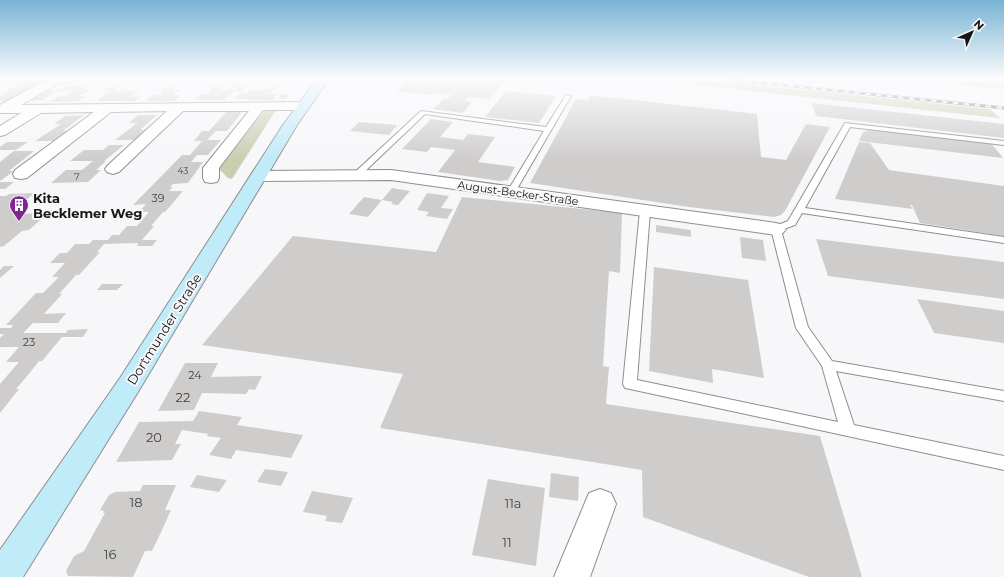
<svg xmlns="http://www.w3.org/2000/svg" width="1004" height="577" viewBox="0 0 1004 577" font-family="Montserrat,sans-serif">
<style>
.green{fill:#caceb1}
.building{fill:#cfcdcc}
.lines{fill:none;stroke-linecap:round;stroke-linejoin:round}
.lane-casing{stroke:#8e8d90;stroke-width:2}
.street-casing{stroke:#8e8d90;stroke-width:2}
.secondary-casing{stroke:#8e8d90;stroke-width:2}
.lane{fill:#fff;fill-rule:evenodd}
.street{fill:#fff;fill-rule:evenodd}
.secondary{fill:#c0ebf8;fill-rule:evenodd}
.rail-casing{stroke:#79797b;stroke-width:3}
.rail{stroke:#f7f7fa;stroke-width:2;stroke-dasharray:5.5;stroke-linecap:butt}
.labels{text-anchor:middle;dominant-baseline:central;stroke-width:4;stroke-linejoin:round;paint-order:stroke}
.far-number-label{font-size:9px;fill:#444}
.far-street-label{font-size:11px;fill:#161617;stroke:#f7f7fa}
.number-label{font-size:11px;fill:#444}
.poi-label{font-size:13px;font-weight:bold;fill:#161617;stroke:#f7f7fa;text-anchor:start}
.street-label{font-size:13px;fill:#161617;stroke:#f7f7fa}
.near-number-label{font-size:13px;fill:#444}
</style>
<rect width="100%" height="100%" fill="#f7f7fa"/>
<!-- green -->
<g class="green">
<path d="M641,79h57l292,30 10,9z"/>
<path d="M906,79h39l59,6v4z"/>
<path d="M276,110l-44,69 -4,-1 -9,-9 45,-58z"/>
</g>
<!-- building -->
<g class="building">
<path d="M27,79h19l-35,22h-11v-5l6,-3h-3z"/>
<path d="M411,79h65l28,3 -15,17 -21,-2 -4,4 8,1 -9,11 -30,-4 11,-10h3l5,-4 -17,-2 -3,2 -36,-4z"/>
<path d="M979,79h25v4l-25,-3z"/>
<path d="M64,81h10l-7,4h-11z"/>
<path d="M234,84h9l-3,3h6l-4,4h-8l-3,4h-3l-5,5h-28l6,-6h7l4,-3h-3l6,-6h9l-5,5h16l2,-3h-6z"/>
<path d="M77,85h12l-6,4h10l-14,7h7l-8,5 -28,1 9,-6h7l7,-5h-17l-13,9 -12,1 18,-11h11l5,-3z"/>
<path d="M271,86h6l-7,8h7l-4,6 -38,-1 5,-6h6l5,-3 17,-1z"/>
<path d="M108,87h12l-6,4h26l-10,6h10l-5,4h-38l12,-10h-7z"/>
<path d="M165,87h10l-3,3h7l-6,5h7l-6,6h-28l7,-6h7l5,-4h-4z"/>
<path d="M506,91l50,5 -17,27 -54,-6z"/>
<path d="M282,94h7l-3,5h-8z"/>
<path d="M590,95l167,19 4,43 25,3 20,-36 24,3 -45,84 -4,4 -7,2 -85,-10 -159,-24 46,-84 12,1z"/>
<path d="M812,103l192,21v14l-188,-22z"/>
<path d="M226,112h16l-15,19h-11l-9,9h14l-13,15h-11l-6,7h12l-15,21 -15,1 -3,3h3l-4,4h14l-18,21h-2l-12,14h3l-12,14h15l-5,6h-15l1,-3 -34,1 -7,8h3l-21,23h-3l-17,19h3l-18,20 22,-1 -8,10h-25l-10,10h43l2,-3 20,-1 -5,8h-21l-20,24h-3l-11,14 -12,14h3l-19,24v-29l19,-22h-13l13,-15h-19v-9l4,-4h-4v-6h11l2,-3h-7l30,-32h7l16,-16h-7l13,-14h-15l10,-10h7l8,-9h14l4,-4h15l4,-5h7l8,-9h10l12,-14h-10l7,-8 -13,1 49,-50h8l12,-14h-8l8,-10h7z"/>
<path d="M84,115l-21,16h5l-13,10h-20l26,-17h-7l11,-8z"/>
<path d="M138,115h19l-17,15h5l-10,10h-20l22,-17h-8z"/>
<path d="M431,119l22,3 -13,15 23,3 5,-6 27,3 -17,25 37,5 -7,13 -8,1 -62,-9 17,-22 -24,-3 -4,5 -25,-3z"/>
<path d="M359,122l38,3 -8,10 -39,-4z"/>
<path d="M868,130l123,13 12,15 -144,-17 4,-9z"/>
<path d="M7,142h21l-12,8h-16v-3z"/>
<path d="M859,142l11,1 19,27 115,16v50l-84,-13 -8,-18h-2l3,4 -78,-10z"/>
<path d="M109,145h15l-20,16h2l-10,9h5l-13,12 -37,1 15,-13h16l11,-9h-23l14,-11h19z"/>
<path d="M14,151h20l-25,20h5l-14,10v-19z"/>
<path d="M0,182h14l-9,7h-5z"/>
<path d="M392,188l18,3 -12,14 -7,-1 2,-2 -11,-2z"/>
<path d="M34,193l-11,10h3l-13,11 35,-1 -19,17 -7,1 -18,15 -4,1v-51h6l3,-2z"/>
<path d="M427,193l22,3 -8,12 12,1 -6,10 -21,-3 3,-4 -12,-2z"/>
<path d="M364,197l18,3 -14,17 -19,-3z"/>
<path d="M462,197l160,16 -2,60 -11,-2 -6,95 6,1 -3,37 214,32 42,141h-53l-166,-60 -1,-47 -262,-42 23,-54 -201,-29 91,-109 143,16z"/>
<path d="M656,225l35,5v7l-35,-5z"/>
<path d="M740,237l23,3 3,21 -24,-3z"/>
<path d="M816,239l188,23v37l-176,-23z"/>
<path d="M4,266h10l-14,12v-8z"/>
<path d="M654,267l94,13 16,98 -52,-9 1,14 -64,-12z"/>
<path d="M102,284h21l-6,6h-20z"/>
<path d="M917,299l87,12v32l-70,-10z"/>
<path d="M185,363h33l-7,14 51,-1 -7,14 -6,-1 -3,5 -44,-1 -8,17 -36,1z"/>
<path d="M199,411l43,6 -5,8 66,10 -12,23 -55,-8 -5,9 -22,-4 12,-17 -14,-2 1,-2 -26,-4 -7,14h6l-9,16 -56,2 23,-40 54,-1z"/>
<path d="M265,469l23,3 -7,14 -24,-4z"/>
<path d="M551,473l28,4 -1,24 -29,-4z"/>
<path d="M197,475l30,5 -8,12 -29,-5z"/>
<path d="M488,479l57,9 -9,78 -64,-11z"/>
<path d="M143,485h33l-11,25h6l-9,20 -10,21h-7l-12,26 -65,-1 -2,-5 8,-15 10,-5 21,-38h-2l1,-2 -4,-1 9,-15 6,-3 25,-1z"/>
<path d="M312,491l41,7 -11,25 -17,-2 2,-5 -24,-4z"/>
</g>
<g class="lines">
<!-- lane casing -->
<g class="lane-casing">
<g id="lane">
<path d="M566,95l5,1 -57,98 -3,1 -4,-3 37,-61 -119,-17 -65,62h-3l-4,-2 68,-63 125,16z"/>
<path d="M845,123l159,18v4l-154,-18 -45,81 199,29v6l-202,-30 -7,12 -14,5 27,97 24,34 172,30v10l-168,-30 18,54 150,31v14l-374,-81 -5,-1 -2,-4 17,-173 5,-3 5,3 -13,169 201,42 -16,-56 -26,-38 -25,-99 2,-2 15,-6z"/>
</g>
</g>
<!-- street casing -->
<g class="street-casing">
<g id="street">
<path d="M48,79h15l-2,3 -40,23 282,-3 5,1 2,3 -2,3 -5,1h-40l-44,58v10l-2,4 -6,1 -6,-1 -2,-4v-10l46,-57h-66l-64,61 -6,2 -6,-2 -2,-3 2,-3 60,-55 -56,1 -84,66 -6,1 -6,-1 -2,-4 2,-4 79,-58 -53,1 -36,22 -5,1v-10l21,-13h-21v-8z"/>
<path d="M391,170l385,53 7,2 3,4 -3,4 -7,2 -385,-55 -132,1 -6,-1 -2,-4 2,-4 6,-1z"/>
<path d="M600,489l11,4 5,11 -26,73h-36l35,-84z"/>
</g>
</g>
<!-- secondary casing -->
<g class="secondary-casing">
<path id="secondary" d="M317,79h12l-32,46 -159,267 -115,185h-23v-27l120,-172 163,-253z"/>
</g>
<!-- lane -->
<use href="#lane" class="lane"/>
<!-- street -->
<use href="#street" class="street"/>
<!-- secondary -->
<use href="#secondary" class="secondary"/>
<!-- rail casing -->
<g class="rail-casing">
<path id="rail" d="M723,79l281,29"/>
</g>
<!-- rail -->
<use href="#rail" class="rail"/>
</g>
<!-- sky -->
<linearGradient id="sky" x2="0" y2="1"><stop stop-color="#78b3d3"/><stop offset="0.49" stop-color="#fbfbfd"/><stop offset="1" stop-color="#fbfbfd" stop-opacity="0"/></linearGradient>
<rect width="1004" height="160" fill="url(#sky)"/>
<!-- icons -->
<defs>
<g id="building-pin" transform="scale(1)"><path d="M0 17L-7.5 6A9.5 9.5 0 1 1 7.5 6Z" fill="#802491" stroke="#f7f7fa"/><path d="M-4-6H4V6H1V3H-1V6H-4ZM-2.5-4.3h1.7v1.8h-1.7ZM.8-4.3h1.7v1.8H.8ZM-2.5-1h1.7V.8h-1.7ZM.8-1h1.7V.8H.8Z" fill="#fff"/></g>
</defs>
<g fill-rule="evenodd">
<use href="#building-pin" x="19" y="205"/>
</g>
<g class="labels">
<!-- far-number labels -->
<g class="far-number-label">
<text x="183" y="170">43</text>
<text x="77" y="176">7</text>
</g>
<!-- far-street labels -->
<g class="far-street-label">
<text transform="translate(518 193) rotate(8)">August-Becker-Straße</text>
</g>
<!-- number labels -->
<g class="number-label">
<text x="158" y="198">39</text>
<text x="29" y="342">23</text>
<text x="195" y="375">24</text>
</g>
<!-- poi labels -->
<g class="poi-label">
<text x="33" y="198">Kita<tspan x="33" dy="15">Becklemer Weg</tspan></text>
</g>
<!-- street labels -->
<g class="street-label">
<text transform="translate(164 329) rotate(-58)">Dortmunder Straße</text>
</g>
<!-- near-number labels -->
<g class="near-number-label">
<text x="183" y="397">22</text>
<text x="154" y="437">20</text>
<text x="136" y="502">18</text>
<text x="513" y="503">11a</text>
<text x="507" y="542">11</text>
<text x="110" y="554">16</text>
</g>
</g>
<!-- north arrow -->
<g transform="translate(972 32) rotate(45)" stroke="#f7f7fa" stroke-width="3" paint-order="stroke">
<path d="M0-3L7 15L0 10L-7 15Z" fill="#161617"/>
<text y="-6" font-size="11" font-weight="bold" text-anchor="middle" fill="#161617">N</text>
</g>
</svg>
